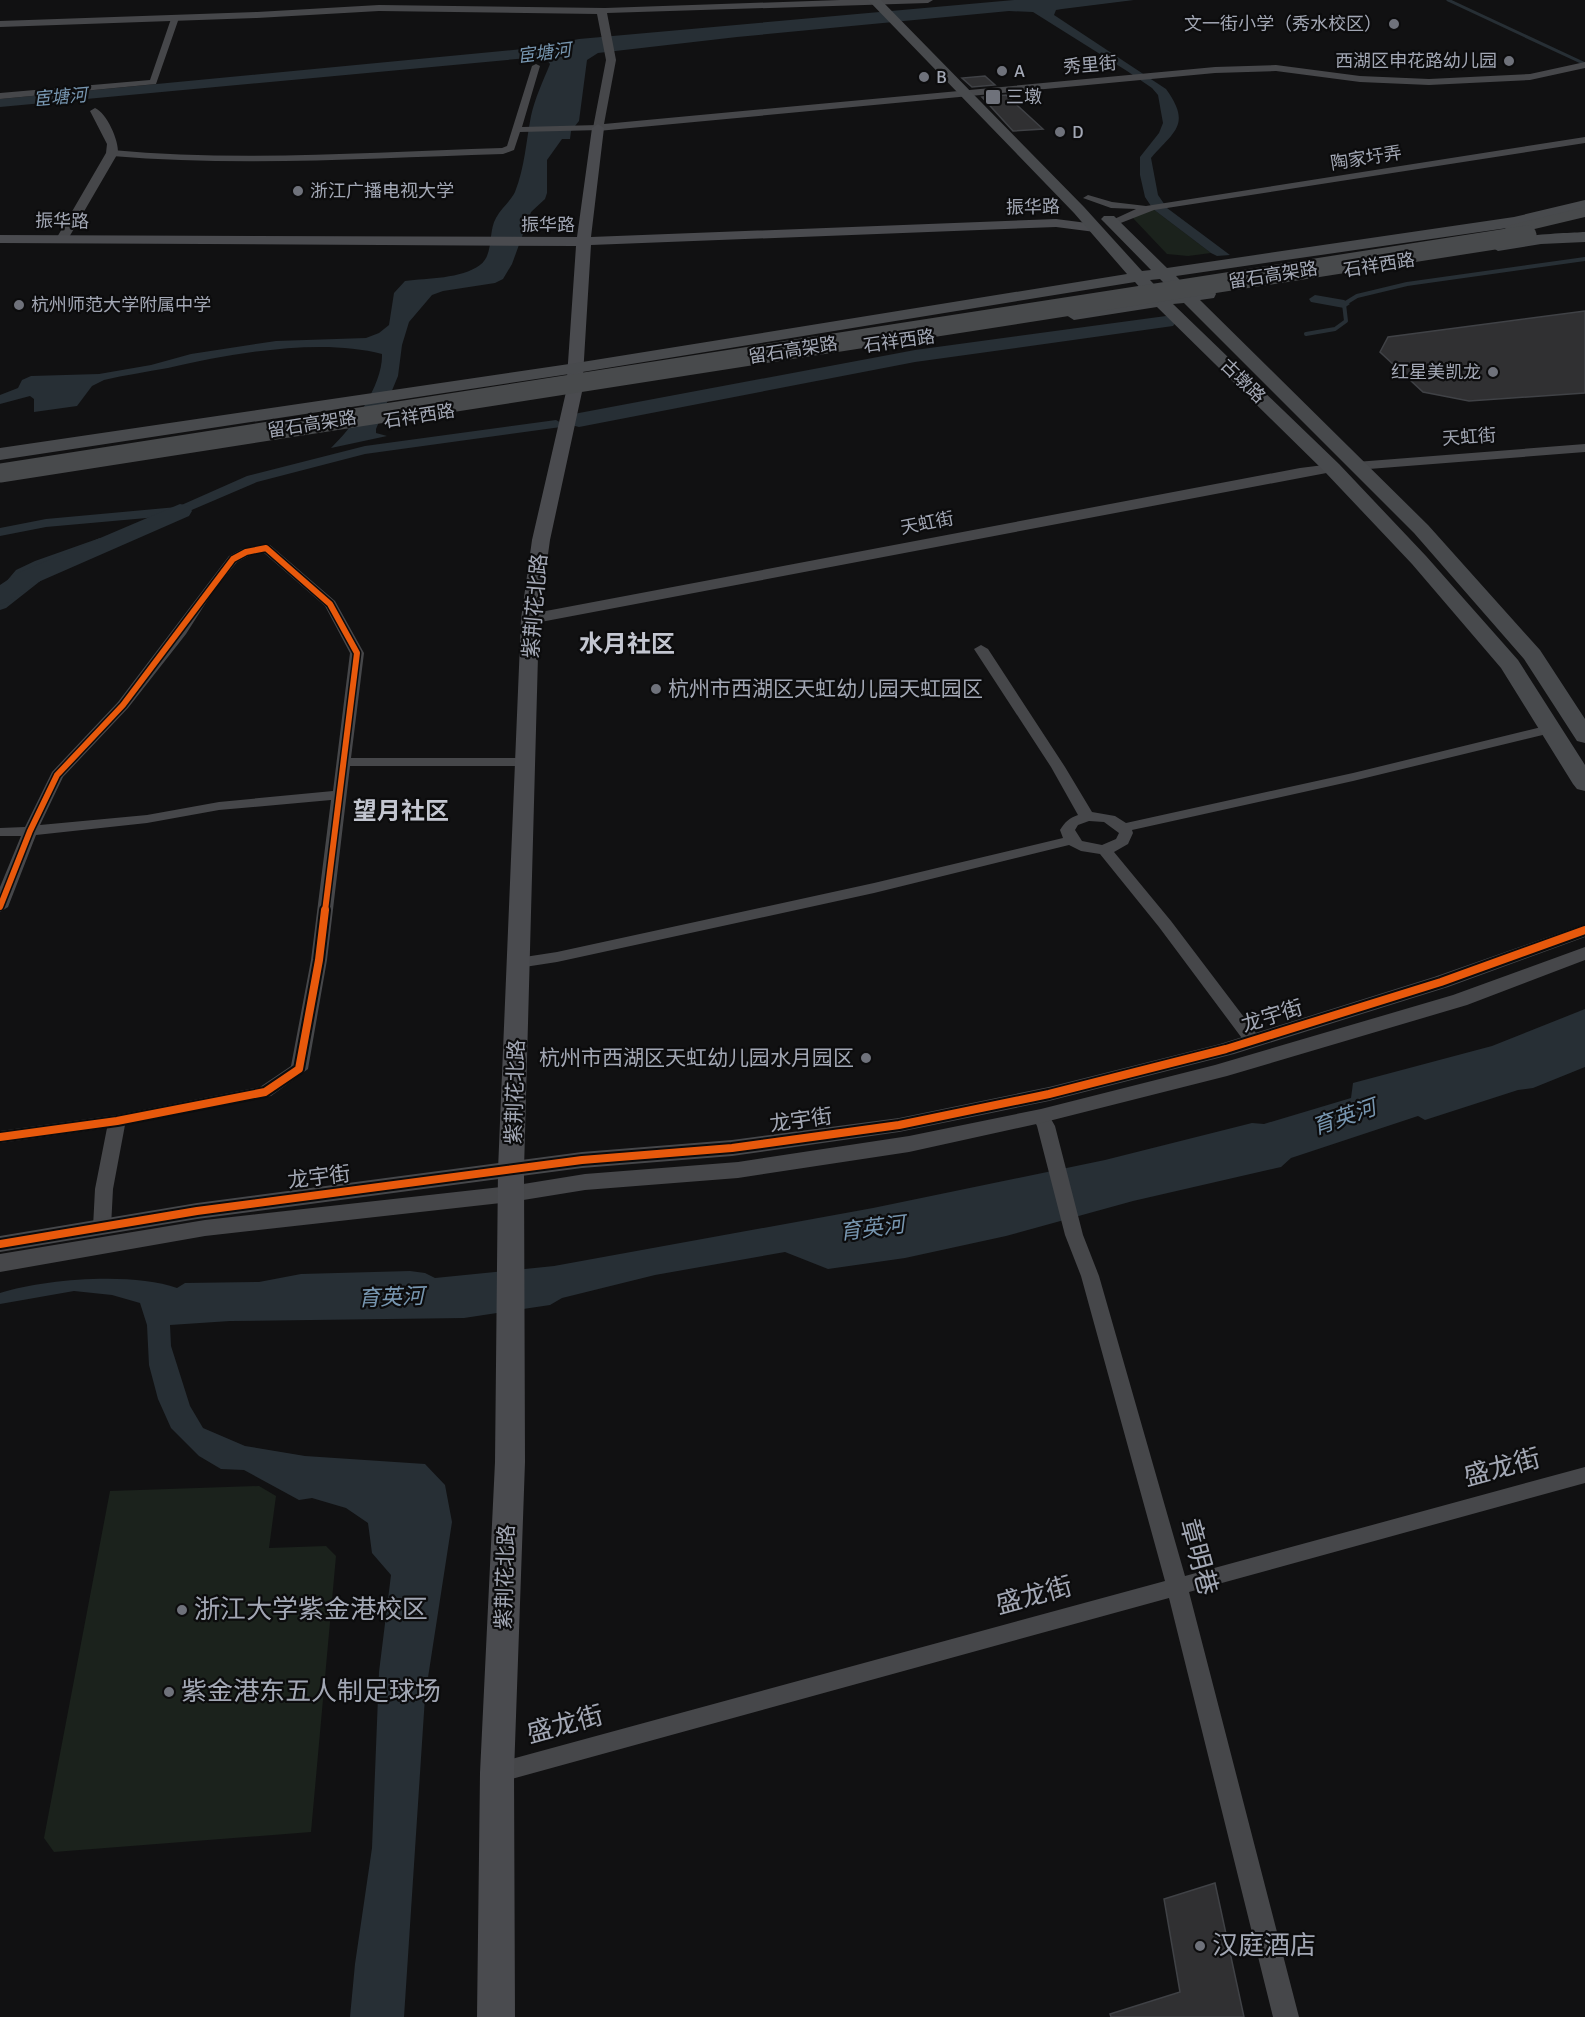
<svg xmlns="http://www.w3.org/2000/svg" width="1585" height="2017" viewBox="0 0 1585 2017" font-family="Signika,'Noto Sans SC',sans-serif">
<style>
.green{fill:#1b221c}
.water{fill:#272f35}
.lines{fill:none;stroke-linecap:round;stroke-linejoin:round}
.stream-far1{stroke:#272f35;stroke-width:3}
.stream{stroke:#272f35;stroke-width:4}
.canal{fill:#272f35;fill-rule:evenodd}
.river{fill:#272f35;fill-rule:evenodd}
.building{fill:#303032;stroke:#404246;stroke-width:1.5}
.minor{fill:#46474a;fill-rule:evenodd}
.tertiary{fill:#46474a;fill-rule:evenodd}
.secondary{fill:#4a4b4f;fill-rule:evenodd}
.primary{fill:#484a4d;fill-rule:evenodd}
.trunk{fill:#484a4c;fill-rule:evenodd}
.trunk-bridge{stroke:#484a4c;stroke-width:19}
.cycleway-far1-casing{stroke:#0c0c0d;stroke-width:9}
.cycleway-casing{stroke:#0c0c0d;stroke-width:12}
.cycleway-far1{stroke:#e8590c;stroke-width:6}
.cycleway{stroke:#e8590c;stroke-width:8}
.poi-dot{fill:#6f727b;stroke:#0c0c0d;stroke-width:2}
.labels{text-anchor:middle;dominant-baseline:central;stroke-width:4.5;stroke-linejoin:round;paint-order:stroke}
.far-poi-label{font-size:18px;fill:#a2a7b4;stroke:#0c0c0d;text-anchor:start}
.far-water-label{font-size:18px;font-style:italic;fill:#7796b0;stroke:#0c0c0d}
.far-street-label{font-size:18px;fill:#a2a7b4;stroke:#0c0c0d}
.street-label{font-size:21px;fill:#a2a7b4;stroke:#0c0c0d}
.poi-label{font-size:21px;fill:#a2a7b4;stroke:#0c0c0d;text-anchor:start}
.water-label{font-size:22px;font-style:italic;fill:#7796b0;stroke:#0c0c0d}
.quarter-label{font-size:24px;font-weight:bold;fill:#c3c6d0;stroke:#0c0c0d}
.near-street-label{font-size:26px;fill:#a2a7b4;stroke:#0c0c0d}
.near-poi-label{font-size:26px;fill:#a2a7b4;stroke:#0c0c0d;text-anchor:start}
</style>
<rect width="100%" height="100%" fill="#111112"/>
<!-- green -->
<g class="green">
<path d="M1153,209l58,44 -23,3 -21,-2 -35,-37z"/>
<path d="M259,1486l17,10 -7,52 57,-2 10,10 -25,276 -257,20 -10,-14 66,-347z"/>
</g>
<!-- water -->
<g class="water">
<path d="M1014,0h120l-72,9 -6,1 -2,5 112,74c26,36 8,42 -15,69l7,37 9,13 63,47 -13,1 -6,-3 -58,-44 -8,-12 -5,-22v-18l19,-24 4,-10 -5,-28 -6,-7 -25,-17 -94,-59 -24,-1 -272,26 -139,16 -11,7 -8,61 -8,10 -1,8h-8l-15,21v33l-2,6 -14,13 -19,52 -9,15 -8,4 -52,8 -11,4 -23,27 -7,23 -4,31 -22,53v4l11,3 -56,12c22,-21 52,-63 51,-94 -62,-17 -153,0 -214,14 -22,4 -43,7 -64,12l-12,6 -15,20 -43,6v-13l-4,-3 -30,8v-9l18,-7 4,-8 9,-4 68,-2 52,-9 40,-11 85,-13 90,-3 13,-5 10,-8 5,-32 11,-12c23,-3 56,-2 75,-16 14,-10 8,-34 16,-47 5,-10 14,-16 19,-26 10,-25 11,-51 16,-76 4,-18 12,-35 19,-52l-3,-4 -19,-2 -528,49v-8l533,-51 46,-9z"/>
<path d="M100,538l13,9 -60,24 -47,37 -6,2v-21l16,-19 19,-9z"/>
<path d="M1585,1009v58l-52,21 -15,2 -93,30 -7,-4 -127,42 -10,9 -148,34 -127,35 -101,22 -77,11 -43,-17 -130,23 -93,23 -12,7 -86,13 -234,3 -60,4 1,21 19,60 13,22 42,18 60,10 120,8 20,21 7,37 -27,175 -21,320h-54l5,-53 17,-116 7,-176 12,-97 -19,-22 -4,-30 -22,-15 -34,-10 -13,2 -55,-30 -23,-1 -22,-13 -28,-28 -13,-29 -9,-34 -2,-40 -7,-22 -28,-8 -38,-4 -74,13v-11c45,-14 132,-21 177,-5l8,-5 74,-1 42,-8 109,-3 15,2 10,5 119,-12 319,-58 232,-48 147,-37 12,1 87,-26 2,-15 139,-37z"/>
</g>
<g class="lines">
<!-- stream-far1 -->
<path class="stream-far1" d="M1448,0l137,64"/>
<!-- stream -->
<path class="stream" d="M1306,334l29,-5 11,-8 -2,-17 13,-8 50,-12 178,-25"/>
<!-- canal -->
<g class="canal">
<path d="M1315,295l29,5 6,4 -6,4 -33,-6 -2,-3z"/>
<path d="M556,420l7,4 -2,3 -196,27 -108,28 -77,33 -134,12 -46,9v-8l46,-9 131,-12 70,-31 118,-30z"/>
</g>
<!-- river -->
<g class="river">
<path d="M1166,316l7,2 3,4 -3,4 -258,36 -336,65 -8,-2 -3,-5 3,-5 8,-2 336,-63z"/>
<path d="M180,504l9,2 3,5 -3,5 -153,67 -27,19 -9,3v-20l18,-12z"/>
</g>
</g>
<!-- building -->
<g class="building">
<path d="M985,76l10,9 -23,2 -10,-9z"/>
<path d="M1006,95l37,34 -30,2 -31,-34z"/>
<path d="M1585,311v82l-116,8 -46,-9 -43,-40 8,-15z"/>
<path d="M1215,1883l29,134h-133l-1,-3 70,-22 -16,-93z"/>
</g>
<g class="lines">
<!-- minor -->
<g class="minor">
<path d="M172,16l7,2 -23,66 -156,15v-6l150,-13z"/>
<path d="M536,64l4,2 -18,61 76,-2 3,1v4l-81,2 -6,18 -11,4c-130,4 -262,13 -391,2l-4,-3 4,-3c129,12 261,2 390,-2l5,-2 25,-80z"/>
<path d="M1585,137v6l-431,67 -41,16 -5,-3 2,-2 26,-12 -25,-1 -28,-10 5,-3 24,7 34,4z"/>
<path d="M266,544l4,1 65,56 29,52 -13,105h174l7,4 -7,4h-175l-23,194 -19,109 -37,27 -146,29 -12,64 -2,38 -2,5 -7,1 -7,-1 -2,-5 2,-38 12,-61 -107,15v-12l117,-16 143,-28 31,-21 20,-106 20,-160 -112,10 -72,13 -111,12 -28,72 -8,5v-25l21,-51h-21v-8l25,-1 27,-55 66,-70 111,-146 13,-7zM263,552l62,54 25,47 -17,138 -114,11 -72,13 -107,10 23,-48 65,-69 58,-74 28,-44 23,-28 13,-7z"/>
<path d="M981,645l7,4 77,118 27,45 23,4 11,7 227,-50 197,-48 7,4 -2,3 -202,49 -221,49 1,3 -5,11 -14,8 57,69 88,116 2,4 -2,4h-12l-88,-118 -59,-73 -19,-3 -12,-6 -195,48 -317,69 -39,6 -6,-2 -2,-3 8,-5 39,-6 317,-69 189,-45 -3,-8c5,-8 9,-12 18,-15l-27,-48 -77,-118zM1089,821l15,1 15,11 -3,6 -14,6 -20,-4 -7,-11 3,-5z"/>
<path d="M1041,1110l6,2 8,14 28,109 16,41 86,300 400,-109v16l-396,109 110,425h-26l-104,-419 -672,185 -8,-3 -4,-7 4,-7 8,-3 668,-182 -84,-305 -16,-41 -28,-109 -5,-10 3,-4z"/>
</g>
<!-- tertiary -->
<g class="tertiary">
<path d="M840,0h93l-5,3 -321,10 9,47 -12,64 611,-57 61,-2 84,11 69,3 101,-5 55,-12v6l-55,12 -101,5 -69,-3 -84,-11 -61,2 -617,58 -5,-3 13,-68 -9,-46 -218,-3 -122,7 -257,9v-6l257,-9 122,-7 226,3z"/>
<path d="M95,108c12,5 24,33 23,45l-50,86 -2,3h-8l-2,-3 50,-86 1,-9 -17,-33z"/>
<path d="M1585,444v8l-229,18 -7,-4 7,-4z"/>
<path d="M1332,464l7,4 -2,3 -807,153 -8,-5 8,-5 770,-146z"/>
<path d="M1585,924v13l-137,50 -214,67 -185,47 -150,31 -167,24 -150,12 -385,51 -197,33v-16l197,-33 385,-51 150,-12 167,-22 150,-31 171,-43 214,-67z"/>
<path d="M1585,947v13l-118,45 -240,71 -186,47 -132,29 -171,26 -153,12 -74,12 -306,34 -205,36v-18l205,-34 306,-34 74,-12 153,-12 171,-26 132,-27 174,-44 238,-70z"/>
</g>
<!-- secondary -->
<path class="secondary" d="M598,124l6,4 -13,109 465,-18 39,5 7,4 -7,4 -39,-5 -465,18 -9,147 -32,148 -11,79 -15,551 1,292 -11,311 1,244h-38l3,-244 15,-311 3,-292 23,-551 11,-79 34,-148 10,-146 -576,-3v-8l577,2 15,-109z"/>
<!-- primary -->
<g class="primary">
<path d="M868,0h13l203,207 58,64 9,-1 -47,-48 -3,-3 3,-3h10l53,52 347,-51 71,-17v10l-71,17 -338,49 15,16 23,-2 2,4 -2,4 -14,2 228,225 112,125 45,69v24l-8,-2 -53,-82 -110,-126 -230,-230 -11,1 166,160 87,92 92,104 67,105v26l-8,-2 -4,-5 -72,-116 -89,-104 -87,-92 -168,-165 -83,13 -8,-5 8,-5 75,-12 -14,-16 -559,91 -576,87v-12l576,-85 551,-89 -53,-61zM1160,279l15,15 -10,2 -15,-16z"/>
<path d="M1585,232v10l-44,2 -43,7 -8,-5c10,-11 77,-13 95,-14z"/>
</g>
<!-- trunk -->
<path class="trunk" d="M1585,207v10l-72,17 -8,-5 2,-3z"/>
<!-- trunk-bridge -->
<path class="trunk-bridge" d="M0,473l1527,-238"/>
<!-- cycleway-far1 casing -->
<g class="cycleway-far1-casing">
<path id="cycleway-far1" d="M0,907l30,-76 27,-56 66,-70 110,-146 13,-7 20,-4 64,56 27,49 -32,258"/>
</g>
<!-- cycleway casing -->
<g class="cycleway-casing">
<g id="cycleway">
<path d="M0,1137l117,-16 148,-29 34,-23 20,-109 6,-50"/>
<path d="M0,1244l197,-33 385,-51 150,-12 167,-23 150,-31 177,-45 215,-67 144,-52"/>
</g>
</g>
<!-- cycleway-far1 -->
<use href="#cycleway-far1" class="cycleway-far1"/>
<!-- cycleway -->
<use href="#cycleway" class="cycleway"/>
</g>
<!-- markers -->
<g class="poi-dot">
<circle cx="1394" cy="24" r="6"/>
<circle cx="1509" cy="61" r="6"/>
<circle cx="1002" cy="71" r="6"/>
<circle cx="924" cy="77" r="6"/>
<rect x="985" y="89" width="16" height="16" rx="3"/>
<circle cx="1060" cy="132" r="6"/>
<circle cx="298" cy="191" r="6"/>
<circle cx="19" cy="305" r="6"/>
<circle cx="1493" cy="372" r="6"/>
<circle cx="656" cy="689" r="6"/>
<circle cx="866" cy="1058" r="6"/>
<circle cx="182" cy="1610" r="6"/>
<circle cx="169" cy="1692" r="6"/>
<circle cx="1200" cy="1946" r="6"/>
</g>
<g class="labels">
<!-- far-poi labels -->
<g class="far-poi-label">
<text x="1382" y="24" text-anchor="end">文一街小学（秀水校区）</text>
<text x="1497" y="61" text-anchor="end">西湖区申花路幼儿园</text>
<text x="1014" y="71">A</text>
<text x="936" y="77">B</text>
<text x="1006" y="97">三墩</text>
<text x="1072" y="132">D</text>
<text x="310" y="191">浙江广播电视大学</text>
<text x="31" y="305">杭州师范大学附属中学</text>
<text x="1481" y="372" text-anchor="end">红星美凯龙</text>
</g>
<!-- far-water labels -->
<g class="far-water-label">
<text transform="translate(544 53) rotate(-7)">宦塘河</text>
<text transform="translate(60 97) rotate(-5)">宦塘河</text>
</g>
<!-- far-street labels -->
<g class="far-street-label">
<text transform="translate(1090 65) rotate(-5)">秀里街</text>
<text transform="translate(1366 158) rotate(-9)">陶家圩弄</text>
<text transform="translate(1033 207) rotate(-1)">振华路</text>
<text transform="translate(62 221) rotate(1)">振华路</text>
<text x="548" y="225">振华路</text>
<text transform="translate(1379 265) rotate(-9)">石祥西路</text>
<text transform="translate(1273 275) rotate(-9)">留石高架路</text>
<text transform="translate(899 341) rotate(-8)">石祥西路</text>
<text transform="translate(793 350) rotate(-9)">留石高架路</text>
<text transform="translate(1243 381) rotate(44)">古墩路</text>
<text transform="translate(419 416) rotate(-9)">石祥西路</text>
<text transform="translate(312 424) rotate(-9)">留石高架路</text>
<text transform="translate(1469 437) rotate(-4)">天虹街</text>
<text transform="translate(927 523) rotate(-11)">天虹街</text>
</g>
<!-- street labels -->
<g class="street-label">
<text transform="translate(535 606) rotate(-85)">紫荆花北路</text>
<text transform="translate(1272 1016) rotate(-17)">龙宇街</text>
<text transform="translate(515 1092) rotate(-88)">紫荆花北路</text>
<text transform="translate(801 1120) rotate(-8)">龙宇街</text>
<text transform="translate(319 1177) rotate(-7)">龙宇街</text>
<text transform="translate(505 1577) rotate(-88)">紫荆花北路</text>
</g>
<!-- poi labels -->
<g class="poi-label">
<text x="668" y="689">杭州市西湖区天虹幼儿园天虹园区</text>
<text x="854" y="1058" text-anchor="end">杭州市西湖区天虹幼儿园水月园区</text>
</g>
<!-- water labels -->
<g class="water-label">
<text transform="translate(1344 1117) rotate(-19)">育英河</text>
<text transform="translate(872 1228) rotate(-7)">育英河</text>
<text transform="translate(391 1297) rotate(-2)">育英河</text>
</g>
<!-- quarter labels -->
<g class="quarter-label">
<text x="627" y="644">水月社区</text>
<text x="401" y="811">望月社区</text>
</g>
<!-- near-street labels -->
<g class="near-street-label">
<text transform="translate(1502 1468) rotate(-15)">盛龙街</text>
<text transform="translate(1198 1557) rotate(75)">章明巷</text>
<text transform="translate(1034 1596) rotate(-15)">盛龙街</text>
<text transform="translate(565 1725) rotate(-15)">盛龙街</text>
</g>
<!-- near-poi labels -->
<g class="near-poi-label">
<text x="194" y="1610">浙江大学紫金港校区</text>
<text x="181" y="1692">紫金港东五人制足球场</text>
<text x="1212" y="1946">汉庭酒店</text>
</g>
</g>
</svg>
